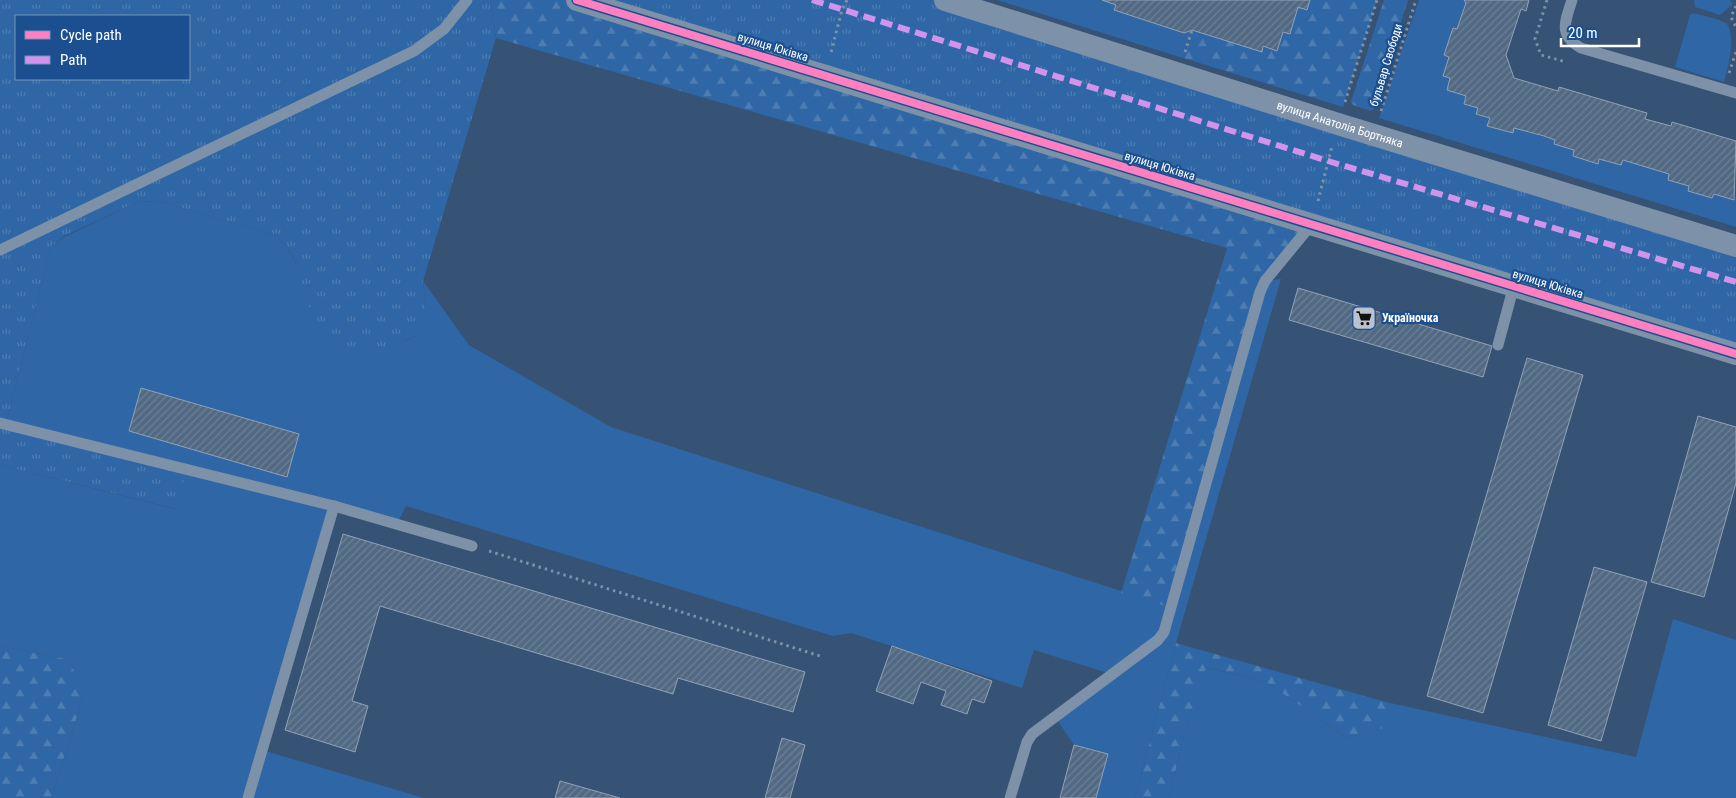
<svg xmlns="http://www.w3.org/2000/svg" width="1736" height="798" viewBox="0 0 1736 798" font-family="'Roboto Condensed',sans-serif">
<style>
.grass{fill:#2f66a5}
.forest{fill:url(#forest-firs)}
.park{fill:url(#park-tufts);fill-rule:evenodd}
.building{fill:url(#building-hatch);stroke:#92a2b6}
.lines{fill:none;stroke-linecap:round;stroke-linejoin:round}
.path{stroke:#7d92a8;stroke-width:3;stroke-dasharray:2.5 4;stroke-linecap:butt}
.service{stroke:#7d92a8;stroke-width:11}
.minor{stroke:#7d92a8;stroke-width:22}
.quiet{stroke:#d193ec;stroke-width:6;stroke-dasharray:12 6;stroke-linecap:butt}
.cycleway-casing{stroke:#1b4f8f;stroke-width:11}
.cycleway{stroke:#ff80c0;stroke-width:8}
.labels{text-anchor:middle;dominant-baseline:central;stroke-width:4.5;stroke-linejoin:round;paint-order:stroke}
.street-label{font-size:12px;fill:#fff;stroke:#1b4f8f}
.poi-label{font-size:12px;font-weight:bold;fill:#fff;stroke:#1b4f8f;text-anchor:start}
</style>
<defs>
<pattern id="forest-firs" width="22" height="20" patternUnits="userSpaceOnUse" patternTransform="scale(1.25)"><rect width="22" height="20" fill="#2f66a5"/><path d="M5 1l3.5 6h-7zM16 11l3.5 6h-7z" fill="#4e7db2"/></pattern>
<pattern id="park-tufts" width="24" height="20" patternUnits="userSpaceOnUse" patternTransform="scale(1.25)"><rect width="24" height="20" fill="#2f66a5"/><path d="M3 7l-1-3M5 7V3M7 7l1-3M15 17l-1-3M17 17v-4M19 17l1-3" fill="none" stroke="#4e7db2"/></pattern>
<pattern id="building-hatch" width="6" height="6" patternUnits="userSpaceOnUse" patternTransform="scale(1.25)"><rect width="6" height="6" fill="#526984"/><path d="M-1 1l2-2M0 6l6-6M5 7l2-2" fill="none" stroke="#6c8096"/></pattern>
</defs>
<rect width="100%" height="100%" fill="#365274"/>
<!-- grass -->
<g class="grass">
<path d="M997,0h105l14,5 -1,5 69,23 8,-3 -9,28z"/>
<path d="M1419,0h45l2,3 -9,26 -4,-1 -8,27 4,2 1,21 -3,12 19,6 -2,8 14,4 12,10 -2,8 24,7 2,-5 41,12v4l19,6 -1,6 25,7 1,-4 22,6 2,-5 46,14 -1,6 21,6 -1,5 24,7 2,-4 20,6 2,-4v31l-357,-109z"/>
<path d="M1694,0h36l3,4 -13,11 -25,-8z"/>
<path d="M1693,13c10,3 26,5 34,11 9,13 2,41 -3,58l-49,-15 15,-52z"/>
<path d="M159,201l118,35c20,21 24,38 30,66l78,47 31,-13 10,-26 -3,-29 46,64 142,82 560,180 94,-326 16,-2 -105,364 -41,155h-39l12,-44 -34,-9 -19,-28 56,-43 -77,-24 -12,38 -171,-55 -18,3 -427,-130 -9,18 -63,-18 -72,244 162,48h-373l32,-100 -17,-39 -66,-13v-181l176,44 -170,-85 45,-177 13,-10 74,-35z"/>
<path d="M1673,619l63,21v158h-567l15,-63 21,-68 61,15 81,56 39,-11v-25l250,55z"/>
</g>
<!-- forest -->
<g class="forest">
<path d="M490,0h87l734,225 -46,55 -93,328 -51,-15 106,-345 -731,-210z"/>
<path d="M1310,0h67l-34,107 -160,-49 9,-28 70,21 1,-5 14,4 6,-18 7,2 8,-27 9,2z"/>
<path d="M1384,0h24l-34,109 -3,2 -18,-6 -2,-3z"/>
<path d="M1176,643l210,59 1,25 -40,11 -81,-56 -60,-15 -22,68 -15,63h-34z"/>
<path d="M0,646l66,13 16,24 1,15 -32,100h-51z"/>
</g>
<!-- park -->
<g class="park">
<path d="M0,0h490l6,38 -73,243 3,29 -9,26c-12,3 -21,10 -32,14 -34,9 -67,-18 -78,-49 -12,-30 -4,-38 -30,-65l-118,-35 -21,1 -74,34 -13,11 -45,177 180,46 -9,39 -177,-44zM16,16h173v63h-173z"/>
<path d="M577,0h369l790,246v108z"/>
</g>
<!-- building -->
<g class="building">
<path d="M1102,0h208l-3,10 -9,-3 -8,27 -7,-2 -6,19 -14,-5 -1,6 -70,-22 -8,3 -70,-23 2,-5z"/>
<path d="M1464,0h65l-3,11 -5,-2 -15,46 8,23 44,13 1,-4 88,26 -2,6 26,7 1,-4 64,19 -2,59 -20,-6 -2,4 -24,-7 1,-5 -21,-6 1,-6 -46,-14 -2,5 -22,-6 -1,5 -25,-8 1,-6 -20,-6 1,-4 -11,-4 -30,-8 -1,5 -26,-7 3,-8 -14,-4 2,-6 -14,-4 2,-8 -19,-6 3,-12 -7,-2 6,-19 -5,-2 9,-27 4,1 9,-26z"/>
<path d="M1298,288l194,58 -9,31 -194,-57z"/>
<path d="M1527,358l56,17 -100,338 -56,-17z"/>
<path d="M141,388l158,46 -12,43 -158,-46z"/>
<path d="M1698,416l38,11v56l-32,114 -53,-15z"/>
<path d="M343,534l462,138 -12,40 -115,-34 -5,16 -293,-88 -28,95 16,5 -13,46 -70,-22z"/>
<path d="M1594,567l53,15 -46,159 -53,-16z"/>
<path d="M892,646l100,35 -8,22 -12,-4 -5,15 -26,-9 5,-14 -25,-9 -8,22 -37,-13z"/>
<path d="M782,738l23,7 -15,53h-25z"/>
<path d="M1074,745l34,9 -12,44h-36z"/>
<path d="M560,781l60,17h-65z"/>
</g>
<g class="lines">
<!-- path -->
<g class="path">
<path d="M1547,0l-12,39 6,16 25,7"/>
<path d="M1736,6l-5,11 5,10"/>
<path d="M831,52l11,-42 5,-10"/>
<path d="M1185,52l7,-22"/>
<path d="M1729,73l7,-21"/>
<path d="M1345,102l32,-102"/>
<path d="M1381,111l35,-111"/>
<path d="M1318,201l14,-55"/>
<path d="M489,551l331,105"/>
</g>
<!-- service -->
<g class="service">
<path d="M1572,0c-7,22 -14,35 9,48l155,45"/>
<path d="M0,250l414,-199 30,-22 23,-29"/>
<path d="M1498,345l16,-60"/>
<path d="M0,423l334,83 138,40"/>
<path d="M248,798l86,-292"/>
<path d="M1010,798l17,-56 5,-8 126,-94 6,-8 96,-340 5,-11 46,-56"/>
</g>
<!-- minor -->
<g class="minor">
<path d="M577,0l1159,354"/>
<path id="s1" d="M945,0l393,124 398,122"/>
</g>
<!-- quiet -->
<path class="quiet" d="M812,0l516,161 408,121"/>
<!-- cycleway casing -->
<g class="cycleway-casing">
<path id="cycleway" d="M577,0l1159,354"/>
</g>
<!-- cycleway -->
<use href="#cycleway" class="cycleway"/>
</g>
<!-- icons -->
<defs>
<g id="supermarket-square" transform="scale(1.25)"><rect x="-9" y="-9" width="18" height="18" rx="4" fill="#b9c2ce" stroke="#1b4f8f"/><path d="M-6-5.5h2.5l.6 2H6L4.5 2H-2.5L-4.4-4H-6ZM-1.5 3.2a1.3 1.3 0 1 0 .1 0ZM3 3.2a1.3 1.3 0 1 0 .1 0Z" fill="#111"/></g>
</defs>
<g fill-rule="evenodd">
<use href="#supermarket-square" x="1364" y="318"/>
</g>
<g class="labels">
<!-- street labels -->
<g class="street-label">
<text transform="translate(773 47) rotate(17)">вулиця Юківка</text>
<text transform="translate(1386 65) rotate(-73)">бульвар Свободи</text>
<text stroke="none"><textPath href="#s1" startOffset="414">вулиця Анатолія Бортняка</textPath></text>
<text transform="translate(1160 166) rotate(17)">вулиця Юківка</text>
<text transform="translate(1548 284) rotate(17)">вулиця Юківка</text>
</g>
<!-- poi labels -->
<g class="poi-label">
<text x="1382" y="318">Україночка</text>
</g>
</g>
<!-- legend -->
<rect x="15" y="15" width="175" height="65" fill="#1b4f8f" stroke="#7695bc"/>
<rect x="25" y="31" width="25" height="8" fill="#ff80c0" stroke="#7695bc"/>
<text x="60" y="40" font-size="15" fill="#ffffff">Cycle path</text>
<rect x="25" y="56" width="25" height="8" fill="#d193ec" stroke="#7695bc"/>
<text x="60" y="65" font-size="15" fill="#ffffff">Path</text>
<!-- scale -->
<path d="M1561 38v8h78v-8" fill="none" stroke="#ffffff" stroke-width="2.5"/>
<text x="1568" y="38" font-size="15" fill="#ffffff" stroke="#1b4f8f" stroke-width="4" paint-order="stroke">20 m</text>
</svg>
